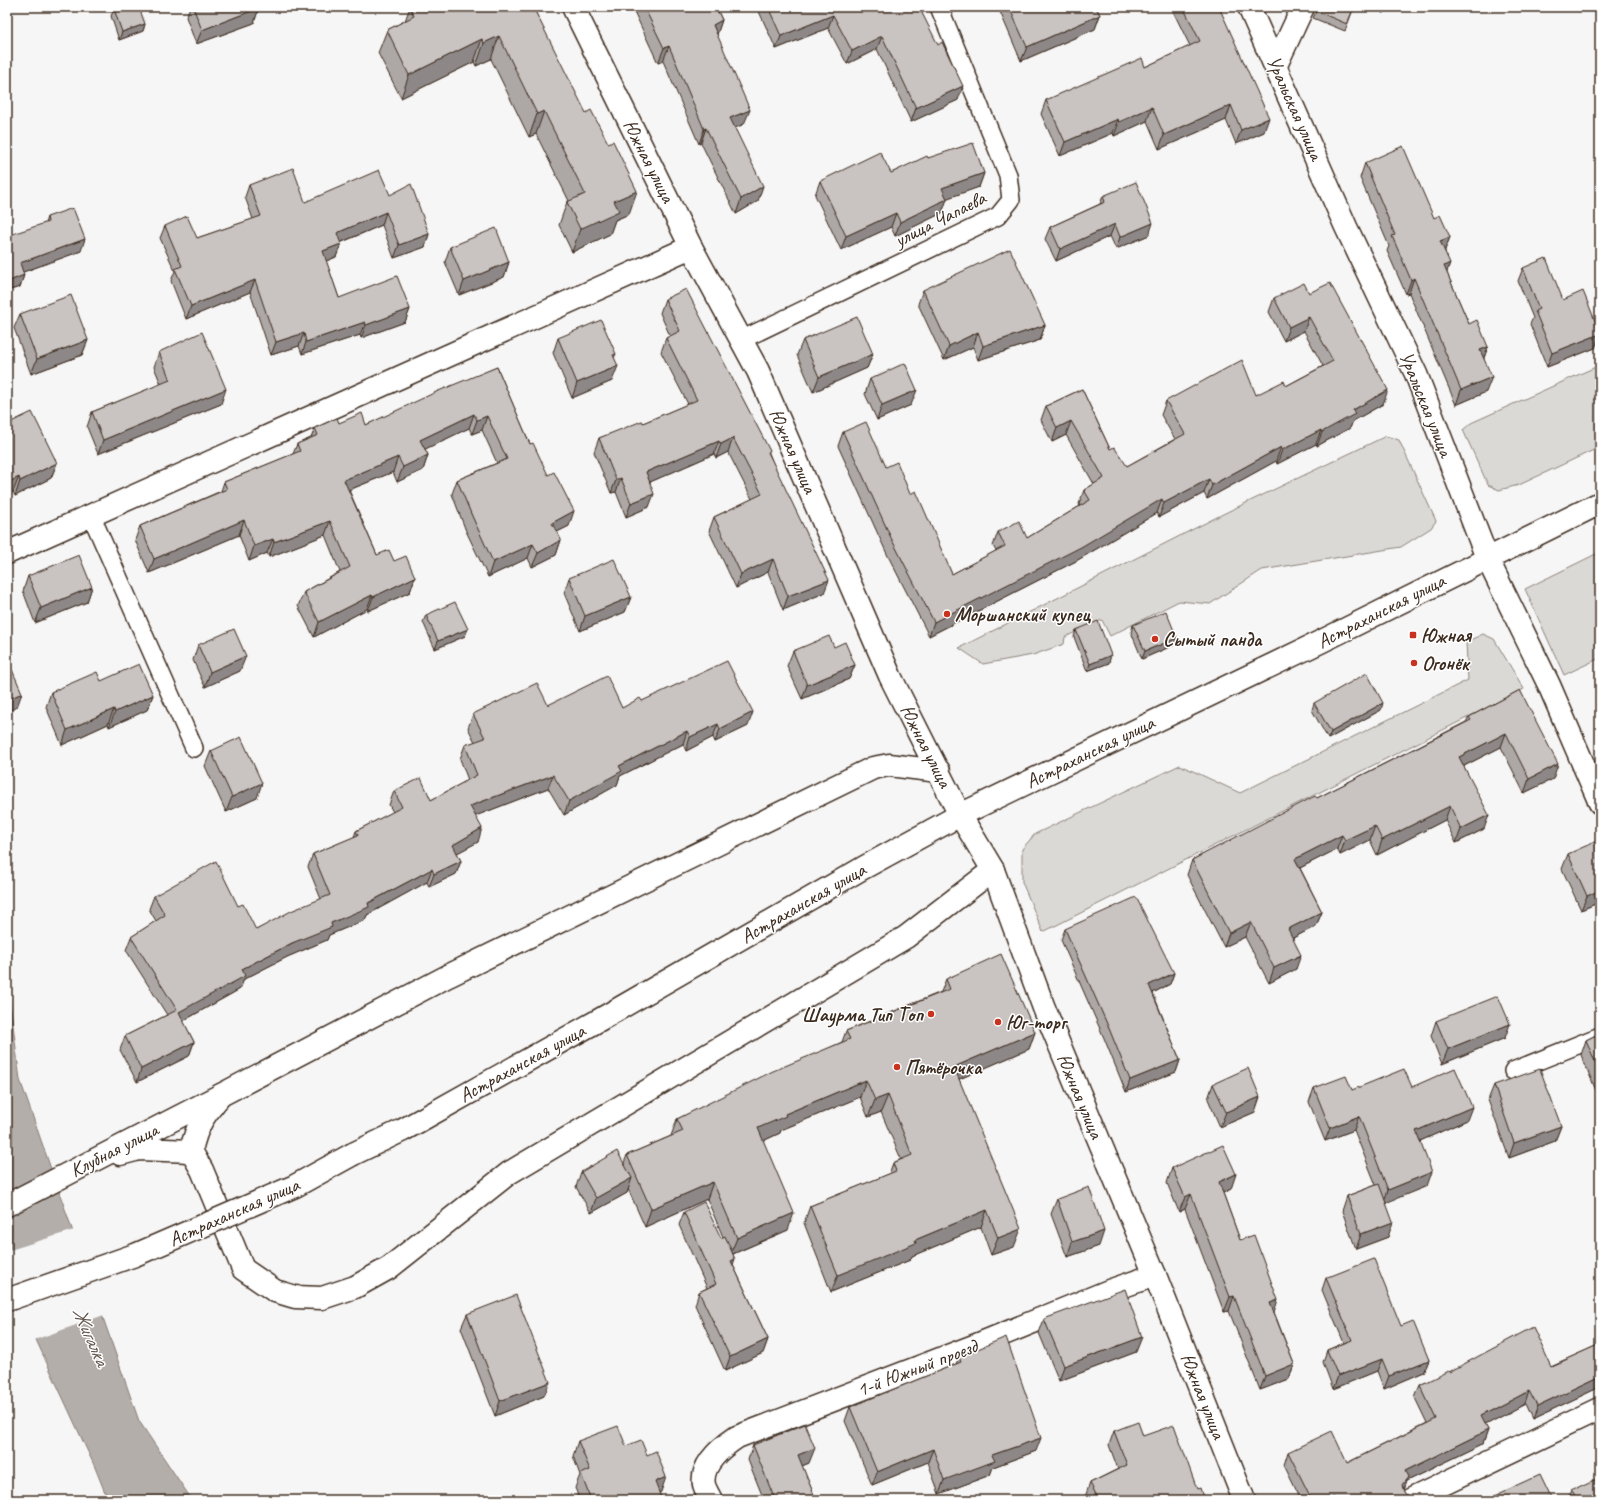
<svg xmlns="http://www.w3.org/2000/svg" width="1607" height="1507" viewBox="0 0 1607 1507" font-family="Caveat,sans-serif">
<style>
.green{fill:#dbd9d6;stroke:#8b827a}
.water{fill:#b4aeaa;stroke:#847972}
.pier{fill:#f7f6f6}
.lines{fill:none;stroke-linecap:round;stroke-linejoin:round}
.service-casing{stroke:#3b2a1e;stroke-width:20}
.minor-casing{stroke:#3b2a1e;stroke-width:25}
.tertiary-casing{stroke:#3b2a1e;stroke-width:25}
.primary-casing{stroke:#3b2a1e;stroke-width:25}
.service{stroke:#fff;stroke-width:17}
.minor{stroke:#fff;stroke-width:22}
.tertiary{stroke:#fff;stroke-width:22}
.primary{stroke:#fff;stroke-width:22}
.primary-bridge-casing{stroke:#3b2a1e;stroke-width:25;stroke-linecap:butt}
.primary-bridge{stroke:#fff;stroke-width:22}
.wall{fill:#ada8a6;stroke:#3b2a1e}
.shaded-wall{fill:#8d8887;stroke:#3b2a1e}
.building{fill:#c9c3c1;stroke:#3b2a1e}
.poi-dot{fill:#c8321e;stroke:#fff;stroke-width:1.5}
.labels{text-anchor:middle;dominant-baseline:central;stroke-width:3;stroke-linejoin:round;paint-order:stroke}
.street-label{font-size:20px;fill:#3b2a1e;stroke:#fff}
.poi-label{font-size:20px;font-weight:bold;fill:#3b2a1e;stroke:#fff;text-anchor:start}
.water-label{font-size:21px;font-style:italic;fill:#65584f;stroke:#fff}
</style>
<rect width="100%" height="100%" fill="#f7f6f6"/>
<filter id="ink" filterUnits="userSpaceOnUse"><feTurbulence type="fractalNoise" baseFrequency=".025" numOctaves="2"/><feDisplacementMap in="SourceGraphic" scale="8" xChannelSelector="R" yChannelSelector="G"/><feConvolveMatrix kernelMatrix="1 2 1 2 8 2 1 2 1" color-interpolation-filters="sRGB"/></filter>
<g filter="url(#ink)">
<!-- green -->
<g class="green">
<path d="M1600,365v82l-81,38 -20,5 -11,-5 -25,-55 8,-7z"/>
<path d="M1386,436l13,4 37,81 -5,7 -30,19 -139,23 -52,34 -31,-3 -69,35 -8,-16 -37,17 -1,7 -31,11 -50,9 -24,-16 266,-135z"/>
<path d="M1600,552v106l-36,17 -39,-86z"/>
<path d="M1483,634l11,5 30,50 -481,243 -21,-50v-33l13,-15 145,-69 60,28 228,-113 -2,-38z"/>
</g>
<!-- water -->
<path class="water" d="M7,978l13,102 119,341 53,79h-84l-14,-35 -87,-188z"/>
<!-- pier -->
<path class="pier" d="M74,1230l30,85 -70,25 -27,-58v-31z"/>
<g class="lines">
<!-- service casing -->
<g class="service-casing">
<g id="service">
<path d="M741,340l257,-124 13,-16 -3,-25 -69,-168"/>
<path d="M91,515l103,233"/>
<path d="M1513,1071l87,-35"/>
</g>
</g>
<!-- minor casing -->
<g class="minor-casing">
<g id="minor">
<path d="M1276,65l27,-58"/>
<path d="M7,553l684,-306"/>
<path d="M993,870l51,138 111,267 89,225"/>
<path d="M120,1154l19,-5 52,2"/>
<path d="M7,1205l214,-110"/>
<path d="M711,1500c-2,-5 -6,-10 -7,-15 -4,-21 18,-38 33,-48l237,-91 135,-55 46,-16"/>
<path d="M1410,1500l190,-91"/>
</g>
</g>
<!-- tertiary casing -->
<g class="tertiary-casing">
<g id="tertiary">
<path d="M573,7l118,240 67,124 132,305 70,139 33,55 -87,67 -397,236 -120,95 -34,19 -33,11 -27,-1 -20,-6 -32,-22 -41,-99 -11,-19c6,-27 13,-36 30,-56l227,-119 425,-208 16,-3 50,6"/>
<path d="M1249,7l97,220 70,147 71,184 62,127 51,118"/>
</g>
</g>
<!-- primary casing -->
<g class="primary-casing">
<path id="primary" d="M353,1154l50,-24 198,-111 262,-151 97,-53 360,-173 280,-139"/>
</g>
<!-- service -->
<use href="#service" class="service"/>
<!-- minor -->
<use href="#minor" class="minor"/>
<!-- tertiary -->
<use href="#tertiary" class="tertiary"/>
<!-- primary -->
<use href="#primary" class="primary"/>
<!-- primary-bridge casing -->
<g class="primary-bridge-casing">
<path id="primary-bridge" d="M7,1300l128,-45 160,-69 58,-32"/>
</g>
<!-- primary-bridge -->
<use href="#primary-bridge" class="primary-bridge"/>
</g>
<!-- wall -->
<g class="wall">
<path d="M190,7h69l-5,16 -58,21 -10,-27z"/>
<path d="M410,7h123l96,207 -14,6 -5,14 -38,18 -13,-27 8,-23 2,-1 -33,-67 -7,3 -38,-78 -15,7 -2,-4 -73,36 -23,-45 9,-23 18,-9z"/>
<path d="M632,7h84l6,13 -5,14 27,90 -9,4 23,73 -22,13 -35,-71 -2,1 -36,-83 -5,2z"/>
<path d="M757,7h162l39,93 -47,22 -34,-73 -30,15 -19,-36 -52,21z"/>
<path d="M998,7h98l4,8 -5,14 -74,32z"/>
<path d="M1171,7h48l45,125 -28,12 -10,-24 -67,29 -12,-28 -33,15 -1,-3 -53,23 -19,-42 5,-14 99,-33 45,-21z"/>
<path d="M1318,7h36l-9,24 -32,-13z"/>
<path d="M1380,7h17l-15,6z"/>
<path d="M114,9l31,15 -2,7 -24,9 -8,-24z"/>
<path d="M928,158l56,15 -5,14 -32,11 -5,15 -47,23 -4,-9 -50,23 -26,-55 5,-14 71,-8z"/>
<path d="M1365,163l69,55 16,19 -5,13 2,23 22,51 19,23 -4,11 2,34 -30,13 -47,-112 -3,1 -19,-43 2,-5 -29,-68z"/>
<path d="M249,185l56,17 85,-7 39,39 -4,13 -31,11 -12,-33 -42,18 1,1 -5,13 -10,4 13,37 71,11 -5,13 -44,16 -1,-3 -58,19 -3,-8 -28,9 -21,-63 -64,27 -15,-38 4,-10 -15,-33 5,-12 32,12 56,-19 -8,-22z"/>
<path d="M1103,196l46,39 -33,14 -6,-13 -54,25 -11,-22 5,-12 50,-23z"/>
<path d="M47,217l34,34 -58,21 1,3 -4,12 -13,4 38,-68z"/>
<path d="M450,247l59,15 -5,15 -45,18 -14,-33z"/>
<path d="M1523,268l40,32 37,33v2l-5,13 -48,19 -17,-43 3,-6 -15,-37z"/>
<path d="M923,290l122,35 -5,15 -62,20 -5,-13 -29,13 -26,-56z"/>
<path d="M1309,293l74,111 -30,17 -3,7 -33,18 -1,-2 -39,20 -1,-3 -69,38 -3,-6 -45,24 -2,-4 -81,48 -147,75 -42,-82 -49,-108 5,-14 43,35 24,27 42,80 44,-23 -3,-5 5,-14 29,6 53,-32 -1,-2 5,-14 10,-6 -28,-49 -14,7 -11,-22 5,-14 36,-17 28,60 17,17 48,-27 -14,-24 5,-14 90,-6 30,-9 37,-20 -19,-35 -20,10 -15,-29 5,-14z"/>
<path d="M665,299l104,154 55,140 -41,17 -15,-38 -32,16 -27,-57 5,-14 38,-18 -24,-47 -12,6 -2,-4 -64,28 -1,25 -23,10 -10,-25 -5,1 -17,-41 5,-14 44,-15 45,-19 -27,-52 5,-14 4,-2 -10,-23z"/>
<path d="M20,314l68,26 -6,15 -51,19 -17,-46z"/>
<path d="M558,338l58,16 -2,4 -2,23 -40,17 -19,-45z"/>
<path d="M803,340l70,14 -6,14 -54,24 -16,-37z"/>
<path d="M159,352l62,52 -123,50 -11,-27 5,-15 69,-28 -7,-17z"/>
<path d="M497,367l33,77 39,82 -12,6 4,8 -5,15 -24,12 -4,-9 -40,19 -22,-46 -14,-37 5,-14 40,-17 -15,-33 -10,4 -3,-6 -44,21 3,6 -5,15 -26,12 -4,-10 -44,18 28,65 17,6 21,16 -5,15 -42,19 -1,-2 -53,28 -16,-31 6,-14 36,-20 -15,-37 -56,22 -2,-4 -18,8 -10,-26 -90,38 -14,-33 5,-14 81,-35 3,-9 69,-28 4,-10 14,-6 4,-10 24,-5 27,2z"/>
<path d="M870,379l41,26 -34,15 -12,-26z"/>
<path d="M7,424l50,39 -6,15 -36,18 -2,-4z"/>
<path d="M28,576l64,11 -5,15 -52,21 -12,-32z"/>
<path d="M569,578l62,19 -6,15 -45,19 -16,-38z"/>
<path d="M426,615l39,21 -30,13 -12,-27z"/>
<path d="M1133,625l44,13 -3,7 -32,14 -11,-27z"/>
<path d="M1076,630l33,33 -22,8 -13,-34z"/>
<path d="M198,645l42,26 -35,16 -12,-27z"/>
<path d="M834,647l21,18 -6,14 -47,20 -15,-33 6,-15z"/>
<path d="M101,681l52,14 -6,15 -38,17 -1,-3 -46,21 -16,-38 5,-15z"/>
<path d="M1520,690l33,89 -29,14 -23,-46 -37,19 20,63 -28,14 -11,-23 -68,35 -7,-15 -30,15 -3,-6 -37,19 22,44 -6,14 -23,12 3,31 -27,14 -24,-46 -21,10 -37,-72 5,-15 125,-62 149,-76 3,-5z"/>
<path d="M642,701l106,25 -33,16 -2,-5 -27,14 -3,-7 -63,32 -3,9 -53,30 -16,-27 -73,28 3,26 -21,11 4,8 -5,13 -27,13 -2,-5 -60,33 -2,5 -36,15 -2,5 -40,17 -43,22 -4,10 -57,32 11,21 -5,14 -52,26 -17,-32 5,-14 42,-21 -41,-65 5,-13 25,-16 -7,-12 5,-13 84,10 18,24 65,-31 -13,-32 5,-13 41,-17 2,-6 37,-19 -4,-7 5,-14 37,9 37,-20 -8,-21 5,-14 10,-3 -7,-14 5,-14 75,-9 74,3z"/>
<path d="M1314,703l67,7 -53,29 -16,-29z"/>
<path d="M211,751l46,47 -31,14 -21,-46z"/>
<path d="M1600,842v60l-19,8 -19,-41 6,-15z"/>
<path d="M1065,929l109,44 -4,11 -17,9 27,67 -4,12 -50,20 -22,-54 -43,-98z"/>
<path d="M946,979l89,53 -6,17 -70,30 55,168 -23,8 -10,-28 -69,29 -2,4 -79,32 -27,-69 6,-17 79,-32 4,-11 8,-4 -20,-47 -13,5 -8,-20 -79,33 -1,3 -17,8 25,89 -55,24v11l35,74 -5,14 -38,18 -30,-66 4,-13 8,-4 -28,-63 5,-13 37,26 2,-1 -16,-38 -62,28 -17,-38 -1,4 -36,20 -15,-26 5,-15 43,-9 3,-8 44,-19 6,-17 165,-77 4,-11 95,-39z"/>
<path d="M1436,1021l69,17 -63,26 -11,-28z"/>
<path d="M1600,1033v67l-19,-45 5,-15z"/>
<path d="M1213,1084l42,28 -35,15 -12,-28z"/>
<path d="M1494,1085l67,41 -6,15 -46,17 -21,-58z"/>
<path d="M1412,1087l55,33 -47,21 7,45 -41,16 2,35 -32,12 -14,-38 5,-15 29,-11 -22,-55 -29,11 -16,-39 5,-14 38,2z"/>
<path d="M1172,1168l59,21 -8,4 17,47 34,72 20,52 -5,15 -29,11 -31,-79 -5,1 -39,-103 -6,3 -12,-29z"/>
<path d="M1057,1199l42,47 -32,11 -16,-43z"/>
<path d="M1326,1278l75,48 28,34 -5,12 -40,17 -7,-18 -44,18 -10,-27 4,-12 17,-7 -22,-53z"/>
<path d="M467,1314l77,82 -49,20 -34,-88z"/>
<path d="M1044,1319l92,33 -77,29 -20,-48z"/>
<path d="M1600,1344v43l-68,32 -7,-15 -40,21 3,5 -5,14 -77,37 -3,9 1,2 4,5 12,3h-119l-17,-35 4,-13 59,11 80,-40 -12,-25 5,-13 29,-13 102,-6z"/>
<path d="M959,1357l77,94 -43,16 -3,8 -51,19 -11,-32 -56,23 -27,-64 5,-14 106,-43z"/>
<path d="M1114,1431l29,5 54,53 7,11h-117l-2,-3 5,-14 28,-14 -9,-24z"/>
<path d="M578,1441l48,5 35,46 -2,1 3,7h-82l-5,-12 5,-13 -7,-19z"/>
<path d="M753,1445l56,18 -7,3 12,29 -2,5h-48l-16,-40z"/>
<path d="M1572,1490l28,10h-32z"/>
</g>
<!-- shaded-wall -->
<g class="shaded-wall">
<path d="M1384,7h13l-15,6z"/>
<path d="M259,8l-5,15 -58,21 6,-14z"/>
<path d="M833,15l-5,13 -52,21 5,-13z"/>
<path d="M1100,15l-5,14 -74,32 6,-14z"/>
<path d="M722,20l-5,15 -4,-10z"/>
<path d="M145,24l-2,7 -24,9 3,-8z"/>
<path d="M499,36l-8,23 -15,7 8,-23z"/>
<path d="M882,36l-5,13 -30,15 5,-13z"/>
<path d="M482,39l-8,23 -73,36 8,-23z"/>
<path d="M669,46l-6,15 -5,2 6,-15z"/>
<path d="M963,86l-5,14 -47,22 5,-14z"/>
<path d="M1231,105l-5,15 -67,29 5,-14z"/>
<path d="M1152,107l-5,14 -33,15 5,-14z"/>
<path d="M750,110l-6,14 -20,9 6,-15z"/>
<path d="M544,111l-8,23 -7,3 8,-23z"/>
<path d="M1269,118l-5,14 -28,12 5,-14z"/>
<path d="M1118,119l-5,14 -53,23 5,-14z"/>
<path d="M706,128l-5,15 -2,1 5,-15z"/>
<path d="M984,173l-5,14 -42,15 5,-14z"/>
<path d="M763,186l-5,15 -22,13 5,-15z"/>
<path d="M637,191l-8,23 -14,6 -5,14 -38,18 8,-23 34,-28z"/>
<path d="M947,199l-5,14 -47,23 5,-14z"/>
<path d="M386,212l-4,13 -50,21 5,-13z"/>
<path d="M896,213l-5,14 -50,23 5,-14z"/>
<path d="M1153,223l-4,12 -33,14 4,-12z"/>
<path d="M1115,224l-5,12 -54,25 4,-12z"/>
<path d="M429,234l-4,13 -31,11 5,-13z"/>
<path d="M1450,237l-6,15 -4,-11z"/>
<path d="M85,239l-4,12 -66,24 5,-12z"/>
<path d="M341,244l-5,13 -17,7 4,-13z"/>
<path d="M509,262l-5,15 -45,18 5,-14z"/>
<path d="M1450,263l-5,15 -1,-12z"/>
<path d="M24,275l-4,12 -13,4v-9z"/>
<path d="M1414,278l-5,15 -3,1 5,-14z"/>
<path d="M255,280l-5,12 -64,27 5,-13z"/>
<path d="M410,309l-5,13 -44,16 5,-13z"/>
<path d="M1309,317l-5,14 -20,10 5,-14z"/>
<path d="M365,322l-5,13 -58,19 4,-12z"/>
<path d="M1045,325l-5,15 -62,20 5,-14z"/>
<path d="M978,332l-5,15 -29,13 5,-14z"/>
<path d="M304,333l-5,13 -28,9 5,-13z"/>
<path d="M1600,334l-5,14 -48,19 5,-14z"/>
<path d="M88,340l-6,15 -51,19 6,-15z"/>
<path d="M1488,347l-6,15 -2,-12z"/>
<path d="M873,354l-6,14 -54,24 6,-15z"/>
<path d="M618,366l-6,15 -40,17 5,-15z"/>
<path d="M1492,377l-6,15 -30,13 5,-15z"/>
<path d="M226,389l-5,15 -123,50 5,-14z"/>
<path d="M917,390l-6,15 -34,15 5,-15z"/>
<path d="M1388,390l-5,14 -30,17 -3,7 -33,18 5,-14 31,-22z"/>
<path d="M474,414l-5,14 -54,26 5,-14z"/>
<path d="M487,416l-5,14 -10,4 5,-14z"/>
<path d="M1071,421l-5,14 -14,7 5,-14z"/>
<path d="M1321,430l-5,14 -39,20 5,-14z"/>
<path d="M733,438l-5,14 -12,6 5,-14z"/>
<path d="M719,441l-5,13 -73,32 5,-14z"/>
<path d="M1281,447l-5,14 -69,38 5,-14z"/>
<path d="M428,455l-5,15 -26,12 6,-15z"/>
<path d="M398,457l-5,15 -54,22 5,-14z"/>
<path d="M57,463l-6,15 -36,18 5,-15z"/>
<path d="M19,477l-6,15 -6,3v-12z"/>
<path d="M621,478l-5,14 -5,1 5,-13z"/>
<path d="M1209,479l-5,14 -45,24 5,-14z"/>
<path d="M654,494l-5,13 -23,10 5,-14z"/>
<path d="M1162,499l-5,14 -81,48 -147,75 5,-14z"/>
<path d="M574,511l-5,15 -22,11 5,-14z"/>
<path d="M244,520l-5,15 -90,38 5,-14z"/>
<path d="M330,521l-5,14 -56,22 5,-15z"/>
<path d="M273,539l-6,14 -18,8 5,-15z"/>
<path d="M561,540l-5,15 -24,12 6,-14z"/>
<path d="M533,544l-5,14 -40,19 5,-15z"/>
<path d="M773,559l-5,13 -32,16 5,-14z"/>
<path d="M415,577l-5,15 -42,19 5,-14z"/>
<path d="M829,580l-5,13 -41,17 5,-14z"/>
<path d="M92,587l-5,15 -52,21 6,-15z"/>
<path d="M372,595l-5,14 -53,28 5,-15z"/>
<path d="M631,597l-6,15 -45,19 5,-15z"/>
<path d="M468,629l-3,7 -30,13 3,-8z"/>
<path d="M1177,638l-3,7 -32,14 3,-8z"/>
<path d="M1111,655l-2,8 -22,8 3,-7z"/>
<path d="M246,656l-6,15 -35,16 5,-15z"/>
<path d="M855,665l-6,14 -47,20 5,-14z"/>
<path d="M22,693l-5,14 -10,5v-12z"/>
<path d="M153,695l-6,15 -38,17 6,-15z"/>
<path d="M1383,703l-2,7 -53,29 3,-7z"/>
<path d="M114,709l-6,15 -46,21 5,-15z"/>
<path d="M753,712l-5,14 -33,16 5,-13z"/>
<path d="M718,724l-5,13 -27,14 4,-14z"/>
<path d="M687,731l-4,13 -63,32 -3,9 -53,30 5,-14 50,-35z"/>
<path d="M1506,733l-5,14 -47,24 5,-14z"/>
<path d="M1558,764l-5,15 -29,14 5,-14z"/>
<path d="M553,775l-5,13 -83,32 5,-14z"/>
<path d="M262,783l-5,15 -31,14 6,-15z"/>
<path d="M1450,806l-5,14 -68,35 5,-15z"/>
<path d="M1489,815l-5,14 -28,14 5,-14z"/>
<path d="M1375,826l-5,14 -30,15 5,-15z"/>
<path d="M482,828l-4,14 -30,16 5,-13z"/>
<path d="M1342,835l-5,14 -47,24 5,-14z"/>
<path d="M461,861l-5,13 -27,13 5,-13z"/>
<path d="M432,869l-5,13 -60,33 -2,5 -36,15 -2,5 -40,17 -43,22 -4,10 -66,37 5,-14 63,-43 89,-46z"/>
<path d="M1600,890v12l-19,8 6,-14z"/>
<path d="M1322,912l-6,14 -33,17 5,-14z"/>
<path d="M1251,922l-6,15 -21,10 5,-14z"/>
<path d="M1301,955l-5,14 -27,14 5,-15z"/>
<path d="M1174,973l-4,11 -25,13 4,-12z"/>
<path d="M1510,1024l-5,14 -63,26 6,-15z"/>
<path d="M1035,1032l-6,17 -81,35 6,-17z"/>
<path d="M194,1042l-5,14 -52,26 4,-13z"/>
<path d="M1180,1060l-4,12 -50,20 4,-12z"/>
<path d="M866,1080l-6,17 -79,33 -1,3 -28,13 6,-18 27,-14z"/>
<path d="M888,1095l-7,17 -13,5 7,-17z"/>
<path d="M1260,1097l-5,15 -35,15 6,-15z"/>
<path d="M1472,1107l-5,13 -56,25 5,-14z"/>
<path d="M1359,1116l-5,14 -29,11 5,-13z"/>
<path d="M1561,1126l-6,15 -46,17 5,-15z"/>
<path d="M1432,1172l-5,14 -44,18 5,-14z"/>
<path d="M1236,1174l-5,15 -17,8 5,-15z"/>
<path d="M632,1178l-5,15 -36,20 5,-15z"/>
<path d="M713,1182l-6,17 -62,28 6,-18z"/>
<path d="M1191,1194l-6,15 -6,3 6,-15z"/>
<path d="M987,1210l-6,17 -69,29 -2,4 -79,32 7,-17 77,-35z"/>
<path d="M794,1213l-6,17 -58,25 7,-17z"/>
<path d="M1393,1222l-5,15 -32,12 5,-15z"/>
<path d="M1021,1229l-7,18 -23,8 7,-17z"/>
<path d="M1104,1231l-5,15 -32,11 5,-15z"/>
<path d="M735,1259l-5,14 1,-12z"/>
<path d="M1234,1296l-5,15 -5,1 6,-15z"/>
<path d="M1278,1300l-5,15 -3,-12z"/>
<path d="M1142,1337l-6,15 -77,29 5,-15z"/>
<path d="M768,1339l-5,14 -38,18 5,-14z"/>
<path d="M1382,1359l-5,12 -44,18 5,-13z"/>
<path d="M1429,1360l-5,12 -40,17 5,-13z"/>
<path d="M1294,1364l-5,15 -29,11 5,-14z"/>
<path d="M1600,1376v11l-68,32 5,-13z"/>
<path d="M550,1382l-6,14 -49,20 5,-15z"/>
<path d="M1529,1391l-4,13 -49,26 5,-14z"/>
<path d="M1488,1430l-5,14 -77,37 -3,9 -5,9 7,-28z"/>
<path d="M1041,1438l-5,13 -43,16 -3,8 -51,19 5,-14 48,-25z"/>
<path d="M815,1448l-6,15 -17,7 6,-15z"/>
<path d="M933,1449l-5,13 -56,23 5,-13z"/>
<path d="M666,1477l-5,15 -12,5 6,-15z"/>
<path d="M814,1495l-2,5h-9z"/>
</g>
<!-- building -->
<g class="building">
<path d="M120,7h19l6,17 -23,8 -8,-23z"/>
<path d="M193,7h66v1l-57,22z"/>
<path d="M410,7h123l53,106 5,-3 17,33 5,-2 24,50 -23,10 5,10 -39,18 -13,-27 18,-8 -41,-83 -7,3 -38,-78 -15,7 -2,-4 -73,36 -22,-45 27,-14z"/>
<path d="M644,7h72l6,13 -9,5 37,85 -20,8 33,68 -22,13 -35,-71 -2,1 -35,-83 -5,2z"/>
<path d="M768,7h151l19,38 4,-3 21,44 -47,22 -34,-72 -30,15 -19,-36 -52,21z"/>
<path d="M1009,7h87l4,8 -73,32z"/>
<path d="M1183,7h36l50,111 -28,12 -10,-25 -67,30 -12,-28 -33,15 -1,-3 -53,23 -19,-42 96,-42 3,9 55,-26z"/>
<path d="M1318,7h36l-7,17 -31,-13z"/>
<path d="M973,143l11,30 -42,15 5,11 -47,23 -4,-9 -50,23 -26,-55 60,-29 11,21 36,-17 1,2z"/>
<path d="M1403,146l31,72 6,-3 10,22 -10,4 10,22 -6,3 25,58 8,-4 11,27 -8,3 12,27 -31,13 -47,-112 -3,2 -19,-44 3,-1 -30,-72z"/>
<path d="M293,168l12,34 74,-32 11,25 21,-11 18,50 -30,11 -13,-33 -49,21 4,11 -18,7 16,47 58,-22 13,33 -44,16 -1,-3 -59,20 -2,-9 -28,9 -21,-62 -64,26 -16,-37 7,-3 -17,-40 22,-10 10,22 64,-22 -12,-31z"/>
<path d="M1136,182l17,41 -33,14 -5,-13 -55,25 -10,-22 55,-25 -2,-6z"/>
<path d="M73,208l12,31 -65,24 4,12 -17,7v-46l41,-14 -1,-5z"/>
<path d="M496,228l13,34 -45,19 -14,-34z"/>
<path d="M1010,249l35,76 -62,21 -5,-14 -29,14 -26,-56z"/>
<path d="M1546,258l17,42 20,-9 17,42v1l-48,19 -17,-42 4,-2 -16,-41z"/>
<path d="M1304,283l5,10 21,-10 58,107 -35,20 2,4 -33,18 -1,-2 -39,20 -1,-3 -69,38 -3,-6 -45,24 -2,-4 -81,48 -147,75 -42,-82 -49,-108 23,-10 20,45 11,-5 13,32 6,-3 36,83 53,-28 -7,-14 21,-11 8,17 63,-38 -6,-10 20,-12 -33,-57 -14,7 -11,-22 36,-17 28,60 4,-2 13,19 58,-32 -19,-33 76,-41 14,35 28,-14 2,5 47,-25 -24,-44 -20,10 -15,-29z"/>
<path d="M686,289l84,162 -2,1 61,128 -41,16 -15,-37 -32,15 -27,-57 48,-23 -29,-56 -12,6 -2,-3 -73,31 8,22 -23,9 -10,-25 -5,2 -17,-42 43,-17 1,2 54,-23 -31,-62 14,-7 -15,-32z"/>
<path d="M71,295l17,45 -51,19 -17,-45z"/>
<path d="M857,317l16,37 -54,23 -16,-37z"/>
<path d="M601,320l15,34 -3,1 5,11 -41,17 -19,-45z"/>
<path d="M202,332l24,57 -123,51 -11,-28 78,-32 -11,-28z"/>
<path d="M905,363l12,27 -35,15 -12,-26z"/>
<path d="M497,367l33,77 3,-1 15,32 6,-3 20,39 -22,12 9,17 -23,13 -5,-9 -40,18 -21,-46 -15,-36 50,-21 -20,-43 -10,4 -3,-6 -54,26 8,15 -25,12 -5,-10 -54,23 33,75 12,-5 5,11 12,-5 9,21 -42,20 -1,-2 -53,27 -15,-30 46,-25 -20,-46 -56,21 -1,-3 -19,7 -10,-26 -90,39 -14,-33 87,-37 -3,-7 76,-31 -3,-7 21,-9 -3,-7 22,-10 2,5 23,-10 4,12 70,-33z"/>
<path d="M32,412l25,51 -37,18 -1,-4 -12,6v-59z"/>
<path d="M79,555l13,32 -51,21 -13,-32z"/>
<path d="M614,559l17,38 -46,19 -16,-38z"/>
<path d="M455,602l13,27 -30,12 -12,-26z"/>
<path d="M1166,611l11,27 -32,13 -12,-26z"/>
<path d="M1098,621l13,34 -21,9 -14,-34z"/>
<path d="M234,629l12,27 -36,16 -12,-27z"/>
<path d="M829,636l5,11 11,-5 10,23 -48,20 -14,-34z"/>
<path d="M7,658l15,35 -15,7z"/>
<path d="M727,661l26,51 -33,17 -2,-5 -28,13 -3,-6 -68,35 3,5 -53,30 -16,-26 -83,31 12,22 -29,17 8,16 -27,13 -2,-5 -64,34 1,4 -38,16 1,4 -40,16 -50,26 3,7 -66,36 15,30 -53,27 -16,-33 52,-26 -46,-73 34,-22 -11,-19 62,-35 22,45 5,-2 13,26 35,-19 39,-16 -17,-41 45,-19 -2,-4 46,-24 -8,-16 27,-13 10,22 46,-25 -12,-30 20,-7 -12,-24 64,-31 11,22 59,-29 15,32 18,-10 2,3z"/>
<path d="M139,664l14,31 -38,17 -1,-3 -47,21 -16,-38 46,-20 4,9z"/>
<path d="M1367,673l16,30 -52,29 -17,-29z"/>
<path d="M1520,690l38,74 -29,15 -23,-46 -47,24 30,58 -28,14 -11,-23 -68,34 -7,-14 -30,14 -3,-5 -47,24 27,53 -34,17 13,26 -27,13 -23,-46 -22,11 -37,-73 123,-64 2,2 154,-78 -2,-3z"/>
<path d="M241,737l21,46 -30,14 -21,-46z"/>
<path d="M1599,840l1,2v48l-13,6 -19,-42z"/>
<path d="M1136,897l38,76 -25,12 31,75 -50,20 -22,-54 -43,-97z"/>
<path d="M1001,954l34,78 -81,35 67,162 -23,9 -11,-28 -72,30 1,3 -78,32 -28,-69 86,-35 -3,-8 19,-8 -24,-60 -13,5 -9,-20 -81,34 1,2 -28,12 36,85 -57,25 -24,-56 -62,27 -24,-54 56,-24 -6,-12 96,-48 77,-32 -4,-8 104,-42 -4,-10z"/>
<path d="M1498,996l12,28 -62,25 -12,-28z"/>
<path d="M1600,1033v40l-14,-33z"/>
<path d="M1248,1068l12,29 -34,15 -13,-28z"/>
<path d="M1455,1068l17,39 -56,24 16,41 -44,18 -29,-74 -29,12 -16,-40 32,-12 6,14 52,-21 8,18z"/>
<path d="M1540,1069l21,57 -47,17 -20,-58z"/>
<path d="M1223,1145l13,29 -17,8 21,58 14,-5 24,65 -8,3 24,61 -29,12 -31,-80 -4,1 -39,-103 -6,3 -13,-29z"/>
<path d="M617,1151l15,27 -36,20 -15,-26z"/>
<path d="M1379,1184l14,38 -32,12 -14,-38z"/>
<path d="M1089,1187l15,44 -32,11 -15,-43z"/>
<path d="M704,1202l17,36 4,-2 10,23 -4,2 37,78 -38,18 -31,-65 17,-8 -32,-72z"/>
<path d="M1374,1259l27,67 12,-5 16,39 -40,16 -7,-17 -44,17 -11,-26 25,-10 -26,-62z"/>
<path d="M1125,1289l17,48 -78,29 -20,-47z"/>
<path d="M516,1295l34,87 -50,19 -33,-87z"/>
<path d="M1533,1327l18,39 49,-22v32l-63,30 -8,-15 -48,25 7,14 -83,41 3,6 -6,8 2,7 4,5 11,1 1,2h-85l-1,-3 -5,3h-17l-24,-48 44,-21 15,32 89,-44 -16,-34 28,-14 1,1z"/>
<path d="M1006,1337l35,101 -49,17 3,6 -51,19 -11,-31 -56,23 -27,-65 111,-45 -2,-5z"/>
<path d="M1138,1422l5,14 31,-11 23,64 3,-1 4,12h-105l-9,-17 37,-18 -13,-34z"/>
<path d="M805,1424l10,24 -17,7 16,40 -11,5h-28l-22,-55z"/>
<path d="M618,1426l8,20 15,-6 6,15 9,-4 10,26 -11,5 7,18h-71l-10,-26 9,-4 -12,-29z"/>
<path d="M1539,1475l12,25h-56l-2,-4z"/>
<path d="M1600,1477v23h-23l-5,-10z"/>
</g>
</g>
<!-- markers -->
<g class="poi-dot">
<circle cx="947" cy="614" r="4"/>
<rect x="1409" y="631" width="8" height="8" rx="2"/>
<circle cx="1155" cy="639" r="4"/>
<circle cx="1414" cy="663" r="4"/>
<circle cx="931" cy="1014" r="4"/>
<circle cx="998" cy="1022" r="4"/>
<circle cx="897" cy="1067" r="4"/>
</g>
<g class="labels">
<!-- street labels -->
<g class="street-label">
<text transform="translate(1295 108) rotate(66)">Уральская улица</text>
<text transform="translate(649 161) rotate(63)">Южная улица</text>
<text transform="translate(940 219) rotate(-27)">улица Чапаева</text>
<text transform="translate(1426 404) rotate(68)">Уральская улица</text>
<text transform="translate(793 451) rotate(66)">Южная улица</text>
<text transform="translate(1381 611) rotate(-27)">Астраханская улица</text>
<text transform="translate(926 746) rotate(63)">Южная улица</text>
<text transform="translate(1090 752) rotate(-26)">Астраханская улица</text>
<text transform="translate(803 903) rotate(-30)">Астраханская улица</text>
<text transform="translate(522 1063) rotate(-29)">Астраханская улица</text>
<text transform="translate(1080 1096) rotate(67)">Южная улица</text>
<text transform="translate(114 1150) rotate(-27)">Клубная улица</text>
<text transform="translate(234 1212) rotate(-24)">Астраханская улица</text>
<text transform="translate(917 1368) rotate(-21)">1-й Южный проезд</text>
<text transform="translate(1203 1396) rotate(68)">Южная улица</text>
</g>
<!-- poi labels -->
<g class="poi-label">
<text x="955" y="614">Моршанский купец</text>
<text x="1421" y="635">Южная</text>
<text x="1163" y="639">Сытый панда</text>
<text x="1422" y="663">Огонёк</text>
<text x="923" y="1014" text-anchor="end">Шаурма Тип Топ</text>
<text x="1006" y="1022">Юг-торг</text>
<text x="905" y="1067">Пятёрочка</text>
</g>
<!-- water labels -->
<g class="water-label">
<text transform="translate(91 1336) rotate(66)">Жигалка</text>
</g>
</g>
<!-- margin -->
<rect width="1607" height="1507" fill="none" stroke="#fff" stroke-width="24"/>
<rect x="12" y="12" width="1583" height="1483" fill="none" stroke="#3b2a1e" stroke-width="1.5" filter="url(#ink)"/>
</svg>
